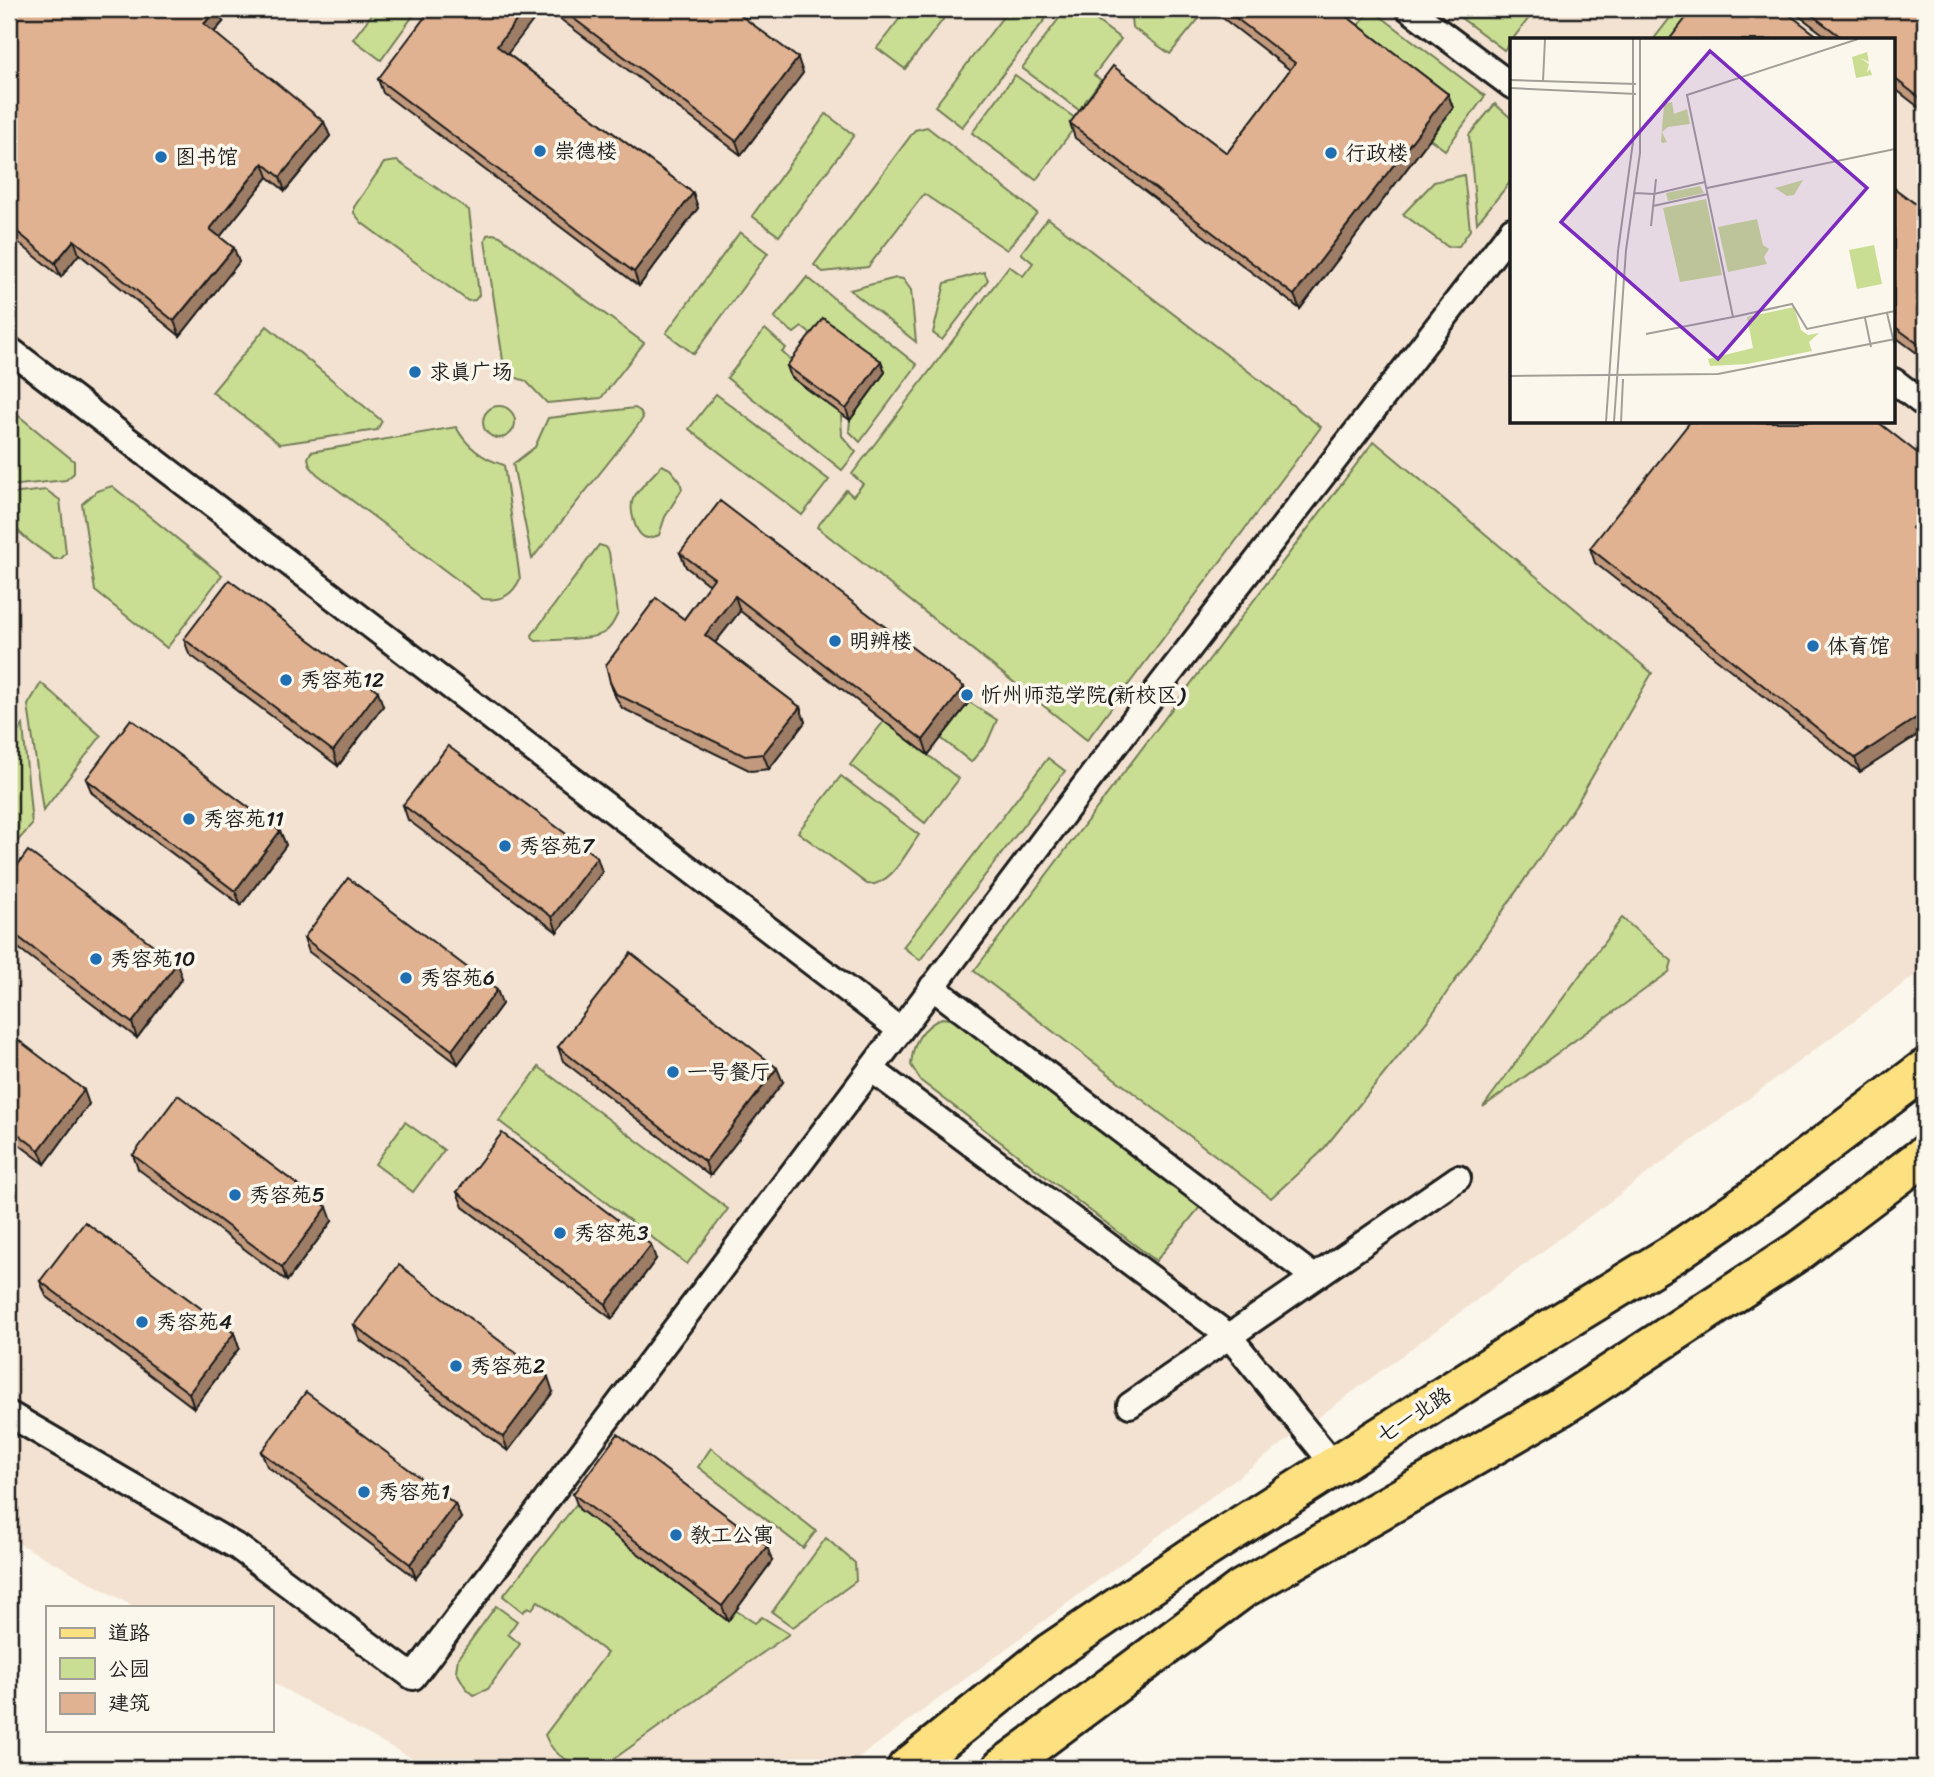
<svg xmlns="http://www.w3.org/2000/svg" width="1934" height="1777" viewBox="0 0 1934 1777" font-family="Sriracha,'LXGW WenKai TC',sans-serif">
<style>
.built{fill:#f3e2d1;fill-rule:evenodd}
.green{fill:#cade93;stroke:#737d58;stroke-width:2}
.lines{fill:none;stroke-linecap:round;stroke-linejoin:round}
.minor-casing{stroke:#1c1c1c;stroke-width:30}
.primary-casing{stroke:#1c1c1c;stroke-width:44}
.minor{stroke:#fbf7ec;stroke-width:24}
.primary{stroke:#fde080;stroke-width:38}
.wall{fill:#c1997d;stroke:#1c1c1c;stroke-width:2}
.shaded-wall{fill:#9d7d66;stroke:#1c1c1c;stroke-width:2}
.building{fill:#e0b291;stroke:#1c1c1c;stroke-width:2}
.poi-dot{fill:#1f6fb2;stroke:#fbf7ec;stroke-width:2.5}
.labels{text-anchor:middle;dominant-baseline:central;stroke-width:7;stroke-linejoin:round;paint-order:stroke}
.poi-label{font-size:21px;fill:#1c1c1c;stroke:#fbf7ec;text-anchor:start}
.street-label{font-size:21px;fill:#1c1c1c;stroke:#fbf7ec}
.inset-road{fill:none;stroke:#a29f99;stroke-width:2}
.view{fill:#7b2cbf;fill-opacity:0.15;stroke:#7b2cbf;stroke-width:3.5}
.inset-edge{fill:none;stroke:#1c1c1c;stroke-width:3.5}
</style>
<rect width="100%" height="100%" fill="#fbf7ec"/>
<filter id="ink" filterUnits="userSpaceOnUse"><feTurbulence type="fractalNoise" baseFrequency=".0143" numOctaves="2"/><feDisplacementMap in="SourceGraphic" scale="14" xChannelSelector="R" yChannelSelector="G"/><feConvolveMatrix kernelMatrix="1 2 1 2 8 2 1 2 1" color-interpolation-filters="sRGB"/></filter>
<g filter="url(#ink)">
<!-- built -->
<path class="built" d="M9,9h1916v959l-1080,800h-415l-159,-86v-75h-136l-126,-69zM1512,40h382v382h-382z"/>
<!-- green -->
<g class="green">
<path d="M376,9h42l-37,51 -28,-21z"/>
<path d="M907,9h44l-46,60 -28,-21z"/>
<path d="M1009,9h44l-91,118 -27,-21z"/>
<path d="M1066,9h15l40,30 -27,36 7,5 -22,30 -57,-42z"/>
<path d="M1130,9h63l9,6 -32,39 -38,-27z"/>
<path d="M1371,9l114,87 -40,54 -15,-11 23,-31 -100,-76z"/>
<path d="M1449,9h87l-32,41z"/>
<path d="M1677,9h14l12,9 -17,22h-33z"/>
<path d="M1015,75l64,46 -43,59 -64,-47z"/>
<path d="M1495,104l17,15v61l-35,43 -8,-88z"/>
<path d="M826,114l28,21 -75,101 -27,-20z"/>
<path d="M927,127l110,86 -30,37 -83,-56 -56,73 -45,5 -9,-7 101,-135z"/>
<path d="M397,161l72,49 10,85 -4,5 -7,1 -106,-78 -8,-10v-6l30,-44z"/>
<path d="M1464,175l6,55 -11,16 -11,1 -45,-33 31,-32z"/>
<path d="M1048,218l273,209 -234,313 -270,-213 29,-37 7,6 10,-12 -11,-10 157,-208 14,10 10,-13 -12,-10z"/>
<path d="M740,232l28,21 -74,101 -28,-21z"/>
<path d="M493,234l7,2 144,107 -43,55 -54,5 -21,-22 -21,-7 -20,-134 2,-5z"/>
<path d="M984,272l4,8 -46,60 -9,-7 12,-50z"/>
<path d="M807,277l110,88 -57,77 -11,-11 1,-11 35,-48 -67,-32 -16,-13 -8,6 -20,-15z"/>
<path d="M896,278l7,1 8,11 5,52 -66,-52z"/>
<path d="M267,326l115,95 -5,9 -97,14 -68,-52z"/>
<path d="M765,329l21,19 -4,4 16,15 -6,10 49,36 1,23 14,16 -14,18 -115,-92z"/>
<path d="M716,394l113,86 -27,35 -113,-86z"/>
<circle cx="499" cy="422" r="16"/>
<path d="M9,408l65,53v12l-8,7 -57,6z"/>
<path d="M635,408l5,3 3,7 -5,7 -106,134 -19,-95 22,-17 13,-29z"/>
<path d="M456,427c11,20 26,32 48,38l16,114c-8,17 -19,22 -37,20l-166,-125 -7,-8 -2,-8 3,-6z"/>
<path d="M1374,441l278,232 -75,130 -149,217 -107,132 -50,46 -297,-227z"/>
<path d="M662,465l8,4 10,12 2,8 -17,28 -6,18c-2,1 -9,3 -11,3 -13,-1 -19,-29 -15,-39 4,-9 22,-26 29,-34z"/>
<path d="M112,486l110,89 -55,73 -72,-57 -13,-87 15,-13z"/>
<path d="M46,490l14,10 6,53 -5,6h-7c-26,-20 -50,-28 -44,-65z"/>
<path d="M599,545l7,2 3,5 9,61c-3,7 -7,15 -13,19 -13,9 -53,7 -69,9l-3,-2 -1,-4z"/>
<path d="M41,683l60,53 -58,75 -15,-106z"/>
<path d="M969,702l28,18 -10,23 -16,19 -30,-24z"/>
<path d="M884,721l75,58 -34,44 -75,-58z"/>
<path d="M23,725l9,100 -19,21 -4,-3v-98z"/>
<path d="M1048,758l17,13 -145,189 -17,-13z"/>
<path d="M841,776l78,59c-12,16 -29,53 -52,49l-69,-52z"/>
<path d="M1622,918l50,43 -3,11 -186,135z"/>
<path d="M942,1018l14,2 244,187 -44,54 -235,-180 -10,-16c2,-23 10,-37 31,-47z"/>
<path d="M539,1067l189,142 -41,55 -188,-143z"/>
<path d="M405,1122l39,28 -31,42 -38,-28z"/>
<path d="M711,1448l105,83 -13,17 -105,-81z"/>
<path d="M582,1497l-3,12 148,111 8,-10 20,13 7,-6 27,17 -188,134c-24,0 -47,-9 -56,-33l62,-82 -69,-52 -6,8 -4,-2 -5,5 -20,-16z"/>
<path d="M826,1538l29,25 1,18 -63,46 -21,-15z"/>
<path d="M496,1606l21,15 -9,13 12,10 -32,45 -14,6 -8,-7 -10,-17 2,-13z"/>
</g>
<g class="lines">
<!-- minor casing -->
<g class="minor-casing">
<g id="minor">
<path d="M1409,9l103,77"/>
<path d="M9,349l891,681"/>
<path d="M1894,381l31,24"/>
<path d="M932,987l382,290"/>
<path d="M871,1069l358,267 106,130"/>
<path d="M1130,1405l328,-227"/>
<path d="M9,1414l230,134 174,129 727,-965 372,-482"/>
</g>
</g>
<!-- primary casing -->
<g class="primary-casing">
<g id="primary">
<path d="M907,1768l143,-115 145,-98 326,-208 152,-93 80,-55 172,-130"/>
<path d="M1002,1768l240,-179 318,-182 240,-157 125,-95"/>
</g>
</g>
<!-- minor -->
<use href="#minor" class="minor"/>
<!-- primary -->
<use href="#primary" class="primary"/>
</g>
<!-- wall -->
<g class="wall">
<path d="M9,9l214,13 -9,10 116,104 -45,55 -17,-14 -48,60 19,25 -59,74 -101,-82 -18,23 -52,-42z"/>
<path d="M547,9h185l71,64 -62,82z"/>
<path d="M1211,9h126l111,85 5,14 -153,201 -225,-171 -5,-15 157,30 63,-83z"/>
<path d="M1790,9h121l14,10v93l-31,-24v-48h-63z"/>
<path d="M508,54l185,139 5,15 -59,78 -256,-193 -5,-14z"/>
<path d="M1894,188l31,23v148l-31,-23z"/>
<path d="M881,361l4,11 -35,48 -59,-43 -4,-11z"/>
<path d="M1925,459v74l-3,3 3,3v191l-65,42 -265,-209 -5,-15z"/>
<path d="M680,553l289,149 -41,53 -188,-144 -25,32 85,64 5,15 -36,47 -18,2 -129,-63 -7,-12 -5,-14 74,-63 25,-34 -23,-18z"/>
<path d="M184,639l199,67 -45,60 -149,-112z"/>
<path d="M86,779l194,52 6,14 -45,60 -149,-112z"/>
<path d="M403,805l199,67 -45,60 -149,-112z"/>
<path d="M9,877l173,101 -45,60 -128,-97z"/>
<path d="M304,938l193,52 5,14 -44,60 -149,-112z"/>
<path d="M9,1033l80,71 -44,60 -36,-27z"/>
<path d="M558,1047l225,35 -73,94 -147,-115z"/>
<path d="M133,1155l199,66 -45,60 -149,-112z"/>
<path d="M457,1192l199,67 -44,60 -149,-112z"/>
<path d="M40,1281l194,52 5,15 -45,60 -148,-112z"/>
<path d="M354,1325l199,67 -45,59 -148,-111z"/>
<path d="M261,1452l200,66 -45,60 -149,-112z"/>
<path d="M573,1494l199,67 -44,60 -149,-112z"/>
</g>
<!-- shaded-wall -->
<g class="shaded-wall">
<path d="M217,9h1l5,13 -14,16 -5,-14z"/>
<path d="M525,9h17l-40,52 -5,-15z"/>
<path d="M798,58l5,15 -62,82 -5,-14z"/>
<path d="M1925,91v21l-5,-14z"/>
<path d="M1448,94l5,14 -153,201 -6,-14z"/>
<path d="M324,122l6,14 -45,55 -5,-14z"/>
<path d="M263,163l5,14 -53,66 -5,-14z"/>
<path d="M693,193l5,15 -59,78 -5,-14z"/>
<path d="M74,240l5,14 -18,23 -6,-14z"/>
<path d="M234,248l5,14 -59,74 -6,-15z"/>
<path d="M881,361l4,11 -35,48 -4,-11z"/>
<path d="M1925,512v21l-8,10 -5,-15z"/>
<path d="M735,596l5,15 -30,38 -5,-14z"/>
<path d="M964,687l5,15 -41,53 -5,-15z"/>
<path d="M378,691l5,15 -45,60 -5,-15z"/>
<path d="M800,707l5,15 -36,47 -6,-15z"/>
<path d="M1925,712v18l-65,42 -5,-14z"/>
<path d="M280,831l6,14 -45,60 -6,-14z"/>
<path d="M597,857l5,15 -45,60 -5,-15z"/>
<path d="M177,963l5,15 -45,60 -5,-15z"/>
<path d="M497,990l5,14 -44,60 -6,-14z"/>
<path d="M777,1068l6,14 -73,94 -5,-14z"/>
<path d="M84,1090l5,14 -44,60 -6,-14z"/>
<path d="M327,1207l5,14 -45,60 -5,-14z"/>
<path d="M651,1245l5,14 -44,60 -6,-15z"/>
<path d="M234,1333l5,15 -45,60 -5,-15z"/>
<path d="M548,1377l5,15 -45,59 -5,-14z"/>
<path d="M455,1504l6,14 -45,60 -6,-14z"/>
<path d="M767,1546l5,15 -44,60 -6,-15z"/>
</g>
<!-- building -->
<g class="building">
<path d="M9,9h208l-13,15 120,98 -44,55 -17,-14 -53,66 24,19 -60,73 -100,-81 -19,23 -46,-38z"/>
<path d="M431,9h94l-28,37 196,147 -59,79 -256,-193z"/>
<path d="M561,9h171l66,49 -62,83z"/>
<path d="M1224,9h113l111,85 -154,201 -224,-172 43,-57 114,87 68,-90z"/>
<path d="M1693,9h89l41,31h-154z"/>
<path d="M1804,9h107l14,10v72l-5,7 -26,-20v-38h-49z"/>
<path d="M1894,188l31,23v138l-31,-23z"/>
<path d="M823,318l58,43 -35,48 -59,-43z"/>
<path d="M1690,422h188l47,37v53l-13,16 13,11v173l-70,46 -265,-210z"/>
<path d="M720,501l244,186 -41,53 -188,-144 -30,39 95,72 -37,47 -18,2 -129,-62 -6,-12 -4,-17 50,-67 28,21 30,-41 -34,-25z"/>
<path d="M229,580l149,111 -45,60 -149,-112z"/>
<path d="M131,719l149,112 -45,60 -149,-112z"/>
<path d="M448,746l149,111 -45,60 -149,-112z"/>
<path d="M28,851l149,112 -45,60 -123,-93v-53z"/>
<path d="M348,878l149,112 -45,60 -148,-112z"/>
<path d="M631,953l146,115 -72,94 -147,-115z"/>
<path d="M9,1033l75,57 -45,60 -30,-23z"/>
<path d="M178,1095l149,112 -45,60 -149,-112z"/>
<path d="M502,1133l149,112 -45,59 -149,-112z"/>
<path d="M85,1222l149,111 -45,60 -149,-112z"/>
<path d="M399,1265l149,112 -45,60 -149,-112z"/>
<path d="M306,1392l149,112 -45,60 -149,-112z"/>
<path d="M618,1434l149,112 -45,60 -149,-112z"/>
</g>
</g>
<!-- markers -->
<g class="poi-dot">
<circle cx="540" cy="151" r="7"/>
<circle cx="1331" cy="153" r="7"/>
<circle cx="161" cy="157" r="7"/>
<circle cx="415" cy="372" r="7"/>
<circle cx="835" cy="641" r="7"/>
<circle cx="1813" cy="646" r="7"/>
<circle cx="286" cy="680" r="7"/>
<circle cx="967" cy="695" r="7"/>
<circle cx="189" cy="819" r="7"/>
<circle cx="505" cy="846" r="7"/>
<circle cx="96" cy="959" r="7"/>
<circle cx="406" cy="978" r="7"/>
<circle cx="673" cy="1072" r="7"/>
<circle cx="235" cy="1195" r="7"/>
<circle cx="560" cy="1233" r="7"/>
<circle cx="142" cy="1322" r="7"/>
<circle cx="456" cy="1366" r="7"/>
<circle cx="364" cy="1492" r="7"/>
<circle cx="676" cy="1535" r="7"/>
</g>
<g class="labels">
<!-- poi labels -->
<g class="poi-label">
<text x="554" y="151">崇德楼</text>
<text x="1345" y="153">行政楼</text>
<text x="175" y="157">图书馆</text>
<text x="429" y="372">求真广场</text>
<text x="849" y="641">明辨楼</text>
<text x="1827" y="646">体育馆</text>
<text x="300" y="680">秀容苑12</text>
<text x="981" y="695">忻州师范学院(新校区)</text>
<text x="203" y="819">秀容苑11</text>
<text x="519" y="846">秀容苑7</text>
<text x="110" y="959">秀容苑10</text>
<text x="420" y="978">秀容苑6</text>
<text x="687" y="1072">一号餐厅</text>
<text x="249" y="1195">秀容苑5</text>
<text x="574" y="1233">秀容苑3</text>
<text x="156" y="1322">秀容苑4</text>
<text x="470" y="1366">秀容苑2</text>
<text x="378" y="1492">秀容苑1</text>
<text x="690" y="1535">教工公寓</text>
</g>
<!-- street labels -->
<g class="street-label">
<text transform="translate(1414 1415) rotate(-33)">七一北路</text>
</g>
</g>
<!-- overview -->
<g transform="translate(1510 38)">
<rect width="385" height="385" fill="#fbf7ec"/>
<path d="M357,14l2,10 -9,-4 9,6 -2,8 3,-3 2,6 -16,3 -4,-21zM162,64l2,12 13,-5 3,15 -22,3 -6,5 5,10 -4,1 -2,-1 3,-38zM293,142l-9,15 -7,1 -12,-8zM190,148l4,7 -36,8 -2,-8zM196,161l16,76 -42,7 -17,-74zM247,181l6,26 6,4 -5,8 3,7 -39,8 -10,-45zM364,207l8,39 -25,5 -8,-39zM284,269l7,23 7,5 11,-2 -10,9 3,9 -65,13 -37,2 -2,-7 45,-11 -6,-31z" fill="#cade93"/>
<path class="inset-road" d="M348,1l-171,56 46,222 59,-13 15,25 88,-18M0,42l126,4M33,43l2,-42M0,50l126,6M197,150l188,-39M125,155l19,1 51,-12M143,168l55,-12M141,188l5,-47M377,275l7,30M355,280l6,29M136,296l87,-17M0,338l208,-2 177,-35M96,384l12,-171 15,-109v-103M104,384l12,-172 14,-97v-114M111,384l2,-43"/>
<path class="view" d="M200,13l157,137 -149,171 -157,-137z"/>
<rect width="385" height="385" class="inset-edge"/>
</g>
<!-- margin -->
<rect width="1934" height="1777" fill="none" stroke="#fbf7ec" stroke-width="35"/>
<rect x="18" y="18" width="1899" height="1742" fill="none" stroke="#1c1c1c" stroke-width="2.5" filter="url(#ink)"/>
<!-- legend -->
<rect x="46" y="1606" width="228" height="126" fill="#fbf7ec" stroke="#a29f99" stroke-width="2"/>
<rect x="60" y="1628" width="35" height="10" fill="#fde080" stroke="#a29f99" stroke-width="2"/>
<text x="108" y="1640" font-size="21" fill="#1c1c1c">道路</text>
<rect x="60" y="1658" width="35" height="21" fill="#cade93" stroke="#a29f99" stroke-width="2"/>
<text x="108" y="1676" font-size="21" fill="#1c1c1c">公园</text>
<rect x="60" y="1693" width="35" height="21" fill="#e0b291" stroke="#a29f99" stroke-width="2"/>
<text x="108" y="1710" font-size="21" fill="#1c1c1c">建筑</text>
</svg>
